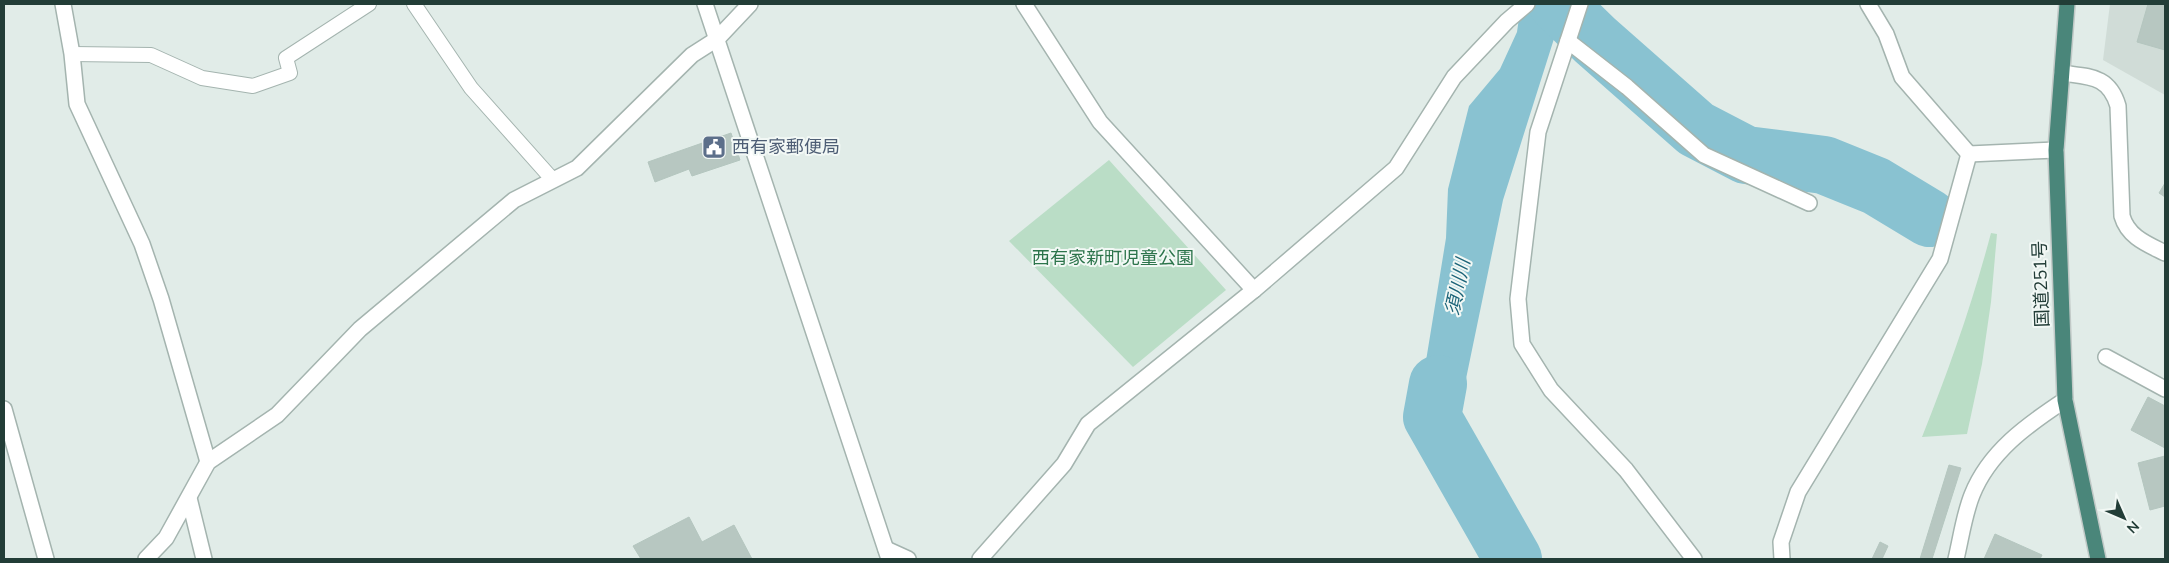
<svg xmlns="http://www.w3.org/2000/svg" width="2169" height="563" viewBox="0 0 2169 563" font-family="'Nunito Sans','Noto Sans JP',sans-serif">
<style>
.built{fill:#d0dcd7}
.green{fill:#baddc6}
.water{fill:#89c2d1}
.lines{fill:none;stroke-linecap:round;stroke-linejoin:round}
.river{stroke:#89c2d1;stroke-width:58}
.building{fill:#b7c7c1;stroke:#b4c6bf}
.service-casing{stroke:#a4b4af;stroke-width:16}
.minor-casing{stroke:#a4b4af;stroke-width:18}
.trunk-casing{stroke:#c1c9c7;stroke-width:18}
.service{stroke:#fff;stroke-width:14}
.minor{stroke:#fff;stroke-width:15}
.trunk{stroke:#4a867a;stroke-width:15}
.labels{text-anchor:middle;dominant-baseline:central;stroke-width:4;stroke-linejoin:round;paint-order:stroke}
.service-label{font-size:18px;fill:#4e5e75;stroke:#f2f8f5;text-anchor:start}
.park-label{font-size:18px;fill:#2c744b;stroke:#f2f8f5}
.street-label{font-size:18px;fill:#223d37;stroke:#f2f8f5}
.water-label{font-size:19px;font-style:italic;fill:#1c6479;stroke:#f2f8f5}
</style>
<rect width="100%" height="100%" fill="#e1ece8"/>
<!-- built -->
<path class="built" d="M2110,4h55v91l-62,-35z"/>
<!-- green -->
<g class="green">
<path d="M1109,160l117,130 -93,77 -124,-126z"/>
<path d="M1991,233l6,1 -6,68 -9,62 -15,70 -45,3c27,-68 50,-132 69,-204z"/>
</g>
<!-- water -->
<path class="water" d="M1521,4h44l-62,196 -42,203 -9,73 -34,-66 28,-172 2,-49 21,-83 31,-37 17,-37z"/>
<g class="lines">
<!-- river -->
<g class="river">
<path d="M1558,4l37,36 101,89 50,26 78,10 52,21 53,32"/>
<path d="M1438,384l-6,33 81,142"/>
</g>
</g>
<!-- building -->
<g class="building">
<path d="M2148,4h17v46l-28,-8z"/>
<path d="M731,133l9,27 -48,16 -3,-7 -34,13 -7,-20z"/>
<path d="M2165,183v14l-6,-4z"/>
<path d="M2148,397l17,9v42l-34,-18z"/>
<path d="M2165,456v50l-15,4 -12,-47z"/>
<path d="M1949,465l12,3 -29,91h-12z"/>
<path d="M689,517l13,25 32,-17 18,34h-111l-8,-13z"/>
<path d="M1995,534l47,21 -2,4h-56z"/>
<path d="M1880,542l8,4 -6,13h-10z"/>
</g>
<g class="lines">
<!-- service casing -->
<g class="service-casing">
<g id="service">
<path d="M414,4l57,84 82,92"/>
<path d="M72,54l79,1 51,23 51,8 37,-13 -4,-15 83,-54"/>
</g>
</g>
<!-- minor casing -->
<g class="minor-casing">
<g id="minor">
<path d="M63,4l9,50 5,50 65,140 19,55 47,163"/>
<path d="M705,4l184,555"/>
<path d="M1024,4l76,118 154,168"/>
<path d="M1580,4l-42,128 -20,167 4,45 29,46 75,80 68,89"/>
<path d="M1868,4l18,30 16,43 67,77"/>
<path d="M1568,41l59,46 77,68 105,48"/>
<path d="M2062,73c27,4 47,2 56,33l4,110c6,21 25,28 43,37"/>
<path d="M1969,154l87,-4"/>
<path d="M2106,357l59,32"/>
<path d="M4,409l42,150"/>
<path d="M189,498l15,61"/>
<path d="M886,549l22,10"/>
<path d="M146,559l20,-21 42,-76 69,-47 83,-86 154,-129 63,-32 115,-113 25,-16 33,-35"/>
<path d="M980,559l84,-95 24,-40 166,-134 142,-122 58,-91 53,-56 20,-17"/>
<path d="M1782,559l-1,-17 17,-50 142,-233 29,-105"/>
<path d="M1956,559c5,-21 8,-44 16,-64 17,-43 55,-70 93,-95"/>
</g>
</g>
<!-- trunk casing -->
<g class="trunk-casing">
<path id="trunk" d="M2067,4l-11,146 9,250 33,159"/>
</g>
<!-- service -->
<use href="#service" class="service"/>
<!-- minor -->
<use href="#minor" class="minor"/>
<!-- trunk -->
<use href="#trunk" class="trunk"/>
</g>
<!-- icons -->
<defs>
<g id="civic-square" transform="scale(1.25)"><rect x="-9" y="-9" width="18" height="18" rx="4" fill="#5c6f8a" stroke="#f2f8f5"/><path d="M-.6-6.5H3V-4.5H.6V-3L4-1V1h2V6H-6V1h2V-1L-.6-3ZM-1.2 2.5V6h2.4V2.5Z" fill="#fff"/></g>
</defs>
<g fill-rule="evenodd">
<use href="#civic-square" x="714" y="147"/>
</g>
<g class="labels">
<!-- service labels -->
<g class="service-label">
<text x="732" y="147">西有家郵便局</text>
</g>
<!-- park labels -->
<g class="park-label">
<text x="1113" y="258">西有家新町児童公園</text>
</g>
<!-- street labels -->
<g class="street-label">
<text transform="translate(2041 284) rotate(-92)">国道251号</text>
</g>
<!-- water labels -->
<g class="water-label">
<text transform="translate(1458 287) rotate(-78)">須川川</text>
</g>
</g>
<!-- border -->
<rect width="2169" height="563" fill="none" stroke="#223d37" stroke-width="10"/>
<!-- north arrow -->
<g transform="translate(2124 518) rotate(135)" stroke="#f2f8f5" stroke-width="4" paint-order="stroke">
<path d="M0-4L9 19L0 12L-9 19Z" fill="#223d37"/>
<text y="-8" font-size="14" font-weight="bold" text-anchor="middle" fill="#223d37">N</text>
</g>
</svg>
